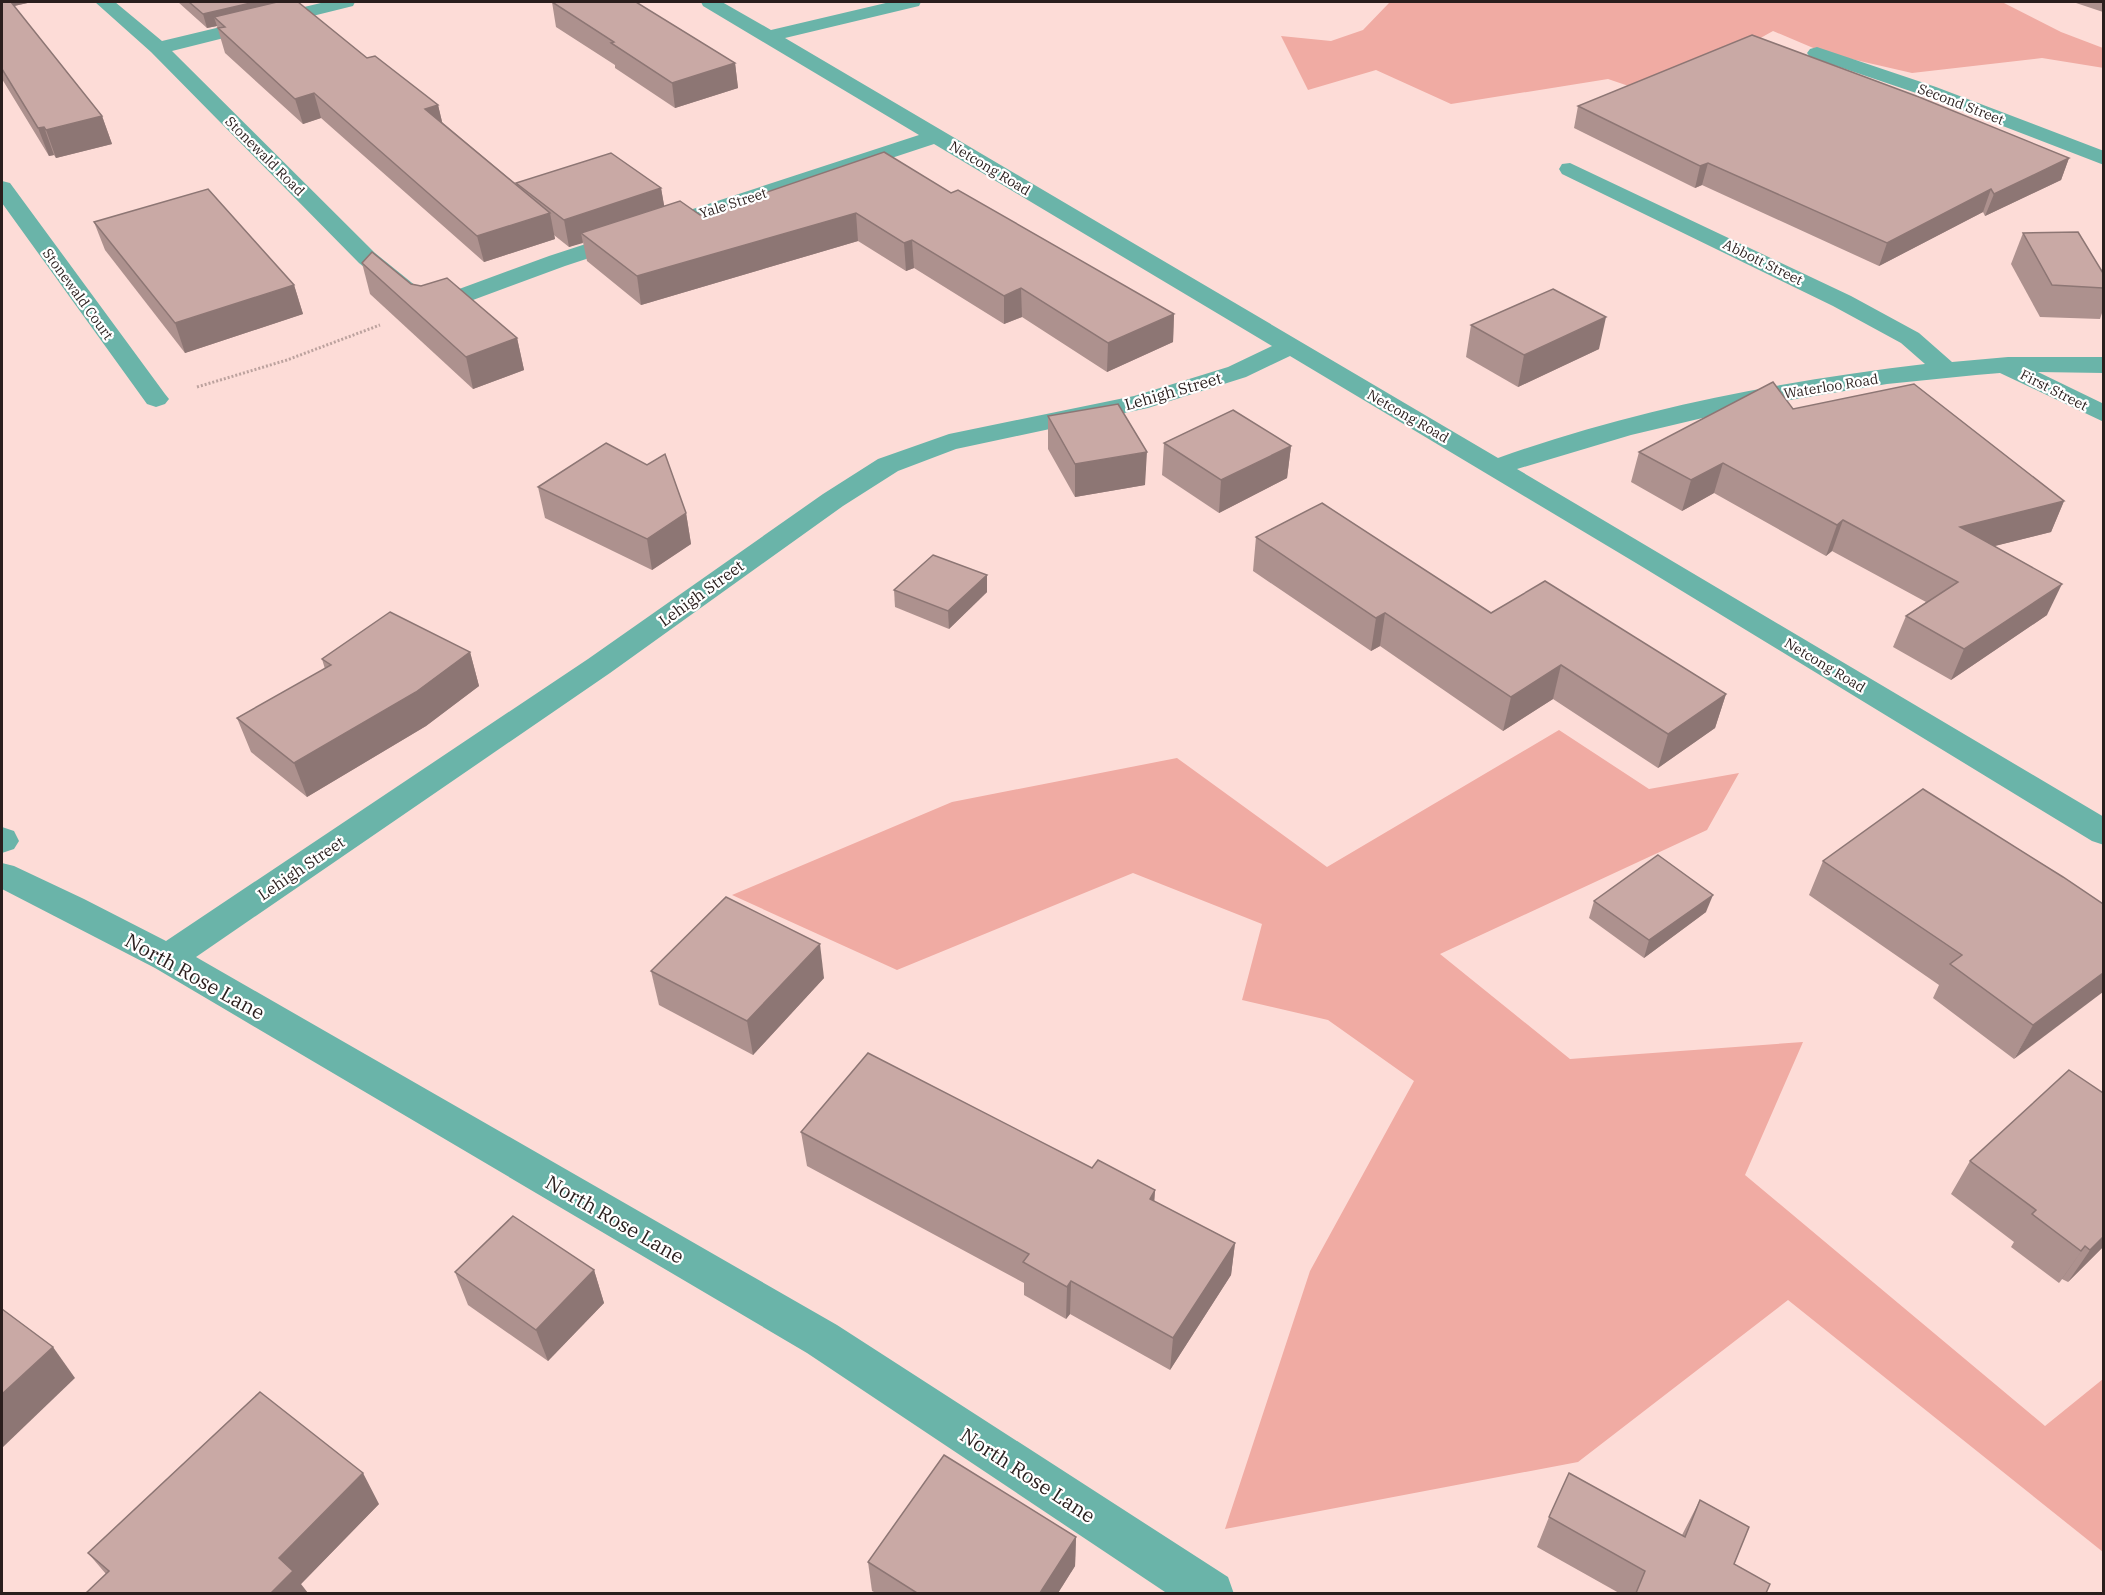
<svg xmlns="http://www.w3.org/2000/svg" width="2105" height="1595" viewBox="0 0 2105 1595" font-family="'IBM Plex Serif',serif">
<style>
.green{fill:#f0aba3}
.lines{fill:none;stroke-linecap:round;stroke-linejoin:round}
.path{stroke:#bca29e;stroke-width:3;stroke-dasharray:2 2;stroke-linecap:butt}
.minor{fill:#6ab4a9;fill-rule:evenodd}
.wall{fill:#ad918e}
.shaded-wall{fill:#8d7674}
.building{fill:#c9a9a5;stroke:#8d7674;stroke-width:1.5}
.labels{text-anchor:middle;dominant-baseline:central;stroke-width:4.5;stroke-linejoin:round;paint-order:stroke}
.far-street-label{font-size:14px;fill:#2a1e1d;stroke:#fff}
.street-label{font-size:16px;fill:#2a1e1d;stroke:#fff}
.near-street-label{font-size:20px;fill:#2a1e1d;stroke:#fff}
</style>
<rect width="100%" height="100%" fill="#fddcd7"/>
<!-- green -->
<g class="green">
<path d="M1388,2h614l59,30 42,16 1,20 -62,-10 -130,15 -87,-20 -52,-22 -68,38 101,77 -198,-67 -157,25 -75,-34 -68,20 -27,-54 50,5 32,-11 26,-27z"/>
<path d="M1559,730l90,59 90,-16 -32,57 -267,124 130,105 233,-17 -58,133 300,251 58,-47v173l-315,-252 -210,162 -353,67 85,-258 104,-190 -86,-61 -86,-20 20,-76 -129,-51 -236,97 -165,-75 220,-93 225,-44 150,109z"/>
</g>
<g class="lines">
<!-- path -->
<path class="path" d="M197,387l90,-27 93,-35"/>
<!-- minor -->
<g class="minor">
<path d="M95,2h20l47,39 163,-39h30l-2,4 -181,45 203,202 57,46 117,-43 370,-121 -216,-129 -2,-4h21l49,28 119,-28h31l-2,4 -134,32 713,420c136,-49 283,-77 427,-94l-24,-21 -68,-37 -271,-132 -3,-5 3,-5 8,-1 281,133 68,37 33,29 56,-5h96v16l-66,-1 66,32v18l-104,-49 -24,2 -89,9 -134,22 -122,29 -114,34 587,348v28l-12,-4 -456,-278 -346,-207 -44,21 -98,31 -192,41 -58,22 -55,35 -233,167 -414,284 641,368 391,252 6,17h-66l-361,-241 -652,-385 -153,-79v-26l12,3 70,33 82,42 422,-282 235,-165 55,-35 71,-25 185,-38 94,-29 44,-21 -338,-202 -369,122 -127,47 -9,2 -9,-2 -61,-50 -208,-211z"/>
<path d="M1817,47l119,40 168,64v14l-182,-70 -112,-38 -3,-4 3,-4z"/>
<path d="M2,181l8,2 155,211 4,5 -4,5 -9,3 -9,-3 -145,-201z"/>
<path d="M2,827l12,4 5,10 -5,8 -12,4z"/>
</g>
</g>
<!-- wall -->
<g class="wall">
<path d="M2,2h30l-18,4 88,110 10,28 -56,14 -2,-3 -5,1 -47,-77z"/>
<path d="M178,2h120l69,56 71,47 4,17 75,63 -1,-2 145,5 3,18 36,9 251,-22 223,121 -1,28 -66,30 -85,-55 -18,7 -90,-56 -8,3 -48,-30 -217,64 -54,-44 -4,-19 -14,5 -15,-12 1,4 -71,23 -163,-144 -18,6 -78,-71 -8,-27 -10,2z"/>
<path d="M552,2l183,61 3,25 -63,20 -60,-40v-3l-59,-38z"/>
<path d="M2073,2h30v10z"/>
<path d="M1578,106l491,52 -8,22 -76,36 -2,-4 -104,54 -177,-81 -7,3 -121,-60z"/>
<path d="M94,222l200,63 9,29 -118,39 -80,-103z"/>
<path d="M2023,233l80,40v37l-3,9 -60,-2 -29,-53z"/>
<path d="M362,263l49,21 106,54 7,32 -51,19 -103,-95z"/>
<path d="M1471,325l128,24 -81,38 -52,-30z"/>
<path d="M1793,409l271,92 -13,31 -57,14 53,69 -96,65 -58,-33 13,-31 20,-14 -94,-51 -6,5 -112,-63 -32,18 -51,-29 8,-30z"/>
<path d="M1048,416l97,69 -70,12 -27,-48z"/>
<path d="M1164,443l127,3 -4,32 -68,35 -57,-38z"/>
<path d="M647,465l39,48 5,31 -39,26 -107,-52 -7,-31z"/>
<path d="M1256,537l235,76 235,81 -11,34 -57,40 -105,-69 -50,32 -123,-85 -9,5 -118,-80z"/>
<path d="M987,575v17l-38,37 -54,-22 -1,-17z"/>
<path d="M470,652l9,34 -53,40 -119,71 -56,-45 -14,-34 88,-49 -3,-10z"/>
<path d="M1823,861l280,43 -89,155 -81,-61 6,-13 -130,-90z"/>
<path d="M1594,901l112,11 -62,46 -55,-40z"/>
<path d="M651,971l173,7 -71,77 -94,-50z"/>
<path d="M801,1132l291,36 63,22 -1,11 81,42 -4,32 -61,95 -100,-56 -4,5 -42,-24v-12l-217,-117z"/>
<path d="M1970,1161l133,86 -35,35 -6,-3 -3,4 -48,-36 3,-5 -63,-48z"/>
<path d="M594,1270l10,33 -56,58 -80,-56 -13,-33z"/>
<path d="M1700,1500l34,64 32,29h-147l-82,-46 12,-30 133,18z"/>
<path d="M379,1504l-78,80 -195,-10 -18,-21z"/>
<path d="M1076,1537l-1,29 -17,27h-182l-4,-2 -4,-29z"/>
</g>
<!-- shaded-wall -->
<g class="shaded-wall">
<path d="M2,2h30l-27,6z"/>
<path d="M255,2h27l-68,15 3,9 -10,2 -4,-14z"/>
<path d="M735,63l3,25 -63,20 -3,-25z"/>
<path d="M314,93l7,25 -18,6 -8,-25z"/>
<path d="M438,105l6,25 -19,-21z"/>
<path d="M102,116l10,28 -56,14 -10,-28z"/>
<path d="M44,127l10,28 -5,1 -11,-28z"/>
<path d="M2069,158l-8,22 -76,36 9,-22z"/>
<path d="M1708,163l-6,22 -7,3 5,-22z"/>
<path d="M661,188l5,28 -85,17 2,10 -14,4 -5,-27z"/>
<path d="M1991,189l-8,23 -104,54 8,-23z"/>
<path d="M550,213l5,26 -71,23 -7,-26z"/>
<path d="M856,213l2,28 -217,64 -4,-29z"/>
<path d="M912,240l2,28 -8,3 -2,-28z"/>
<path d="M294,285l9,29 -118,39 -10,-30z"/>
<path d="M1021,288l1,29 -18,7v-28z"/>
<path d="M1174,314l-1,28 -66,30 1,-29z"/>
<path d="M1606,317l-7,32 -81,38 6,-32z"/>
<path d="M517,338l7,32 -51,19 -7,-32z"/>
<path d="M1291,446l-4,32 -68,35 2,-33z"/>
<path d="M1147,452l-2,33 -70,12v-33z"/>
<path d="M1723,463l-9,30 -32,18 9,-31z"/>
<path d="M2064,501l-13,31 -104,26 13,-31z"/>
<path d="M686,513l5,31 -39,26 -5,-31z"/>
<path d="M1843,520l-11,31 -6,5 11,-31z"/>
<path d="M987,575v17l-38,37 -1,-18z"/>
<path d="M2062,584l-15,31 -96,65 13,-31z"/>
<path d="M1385,613l-5,33 -9,5 5,-33z"/>
<path d="M470,652l9,34 -53,40 -119,71 -13,-34z"/>
<path d="M1561,665l-8,34 -50,32 8,-34z"/>
<path d="M1726,694l-11,34 -57,40 10,-34z"/>
<path d="M1713,895l-7,17 -62,46 5,-18z"/>
<path d="M820,944l4,34 -71,77 -6,-34z"/>
<path d="M2103,973v19l-89,67 19,-34z"/>
<path d="M1155,1190l-2,33 -3,-24z"/>
<path d="M2103,1237v10l-35,35 22,-32z"/>
<path d="M1235,1243l-4,32 -61,95 3,-32z"/>
<path d="M2085,1246l-23,33 -3,4z"/>
<path d="M594,1270l10,33 -56,58 -12,-31z"/>
<path d="M1071,1281l-1,33 -4,5 1,-32z"/>
<path d="M53,1347l22,31 -73,70v-54z"/>
<path d="M363,1473l16,31 -78,80 7,9h-37l8,-35z"/>
<path d="M1076,1537l-1,29 -17,27h-18z"/>
</g>
<!-- building -->
<g class="building">
<path d="M2,2h9l91,114 -56,14 -2,-3 -6,1 -36,-59z"/>
<path d="M189,2h66l-52,12z"/>
<path d="M277,2h21l69,56 8,-2 63,49 -13,4 125,104 -73,23 -163,-143 -19,6 -77,-71 7,-1 -11,-10z"/>
<path d="M552,2h84l99,61 -63,20 -61,-40 3,-1z"/>
<path d="M1752,35l167,62 150,61 -75,36 -3,-5 -104,54 -179,-80 -8,3 -122,-60z"/>
<path d="M884,152l67,41 7,-3 216,124 -66,29 -87,-55 -17,8 -92,-56 -8,3 -48,-30 -219,63 -56,-43 99,-32 20,14z"/>
<path d="M611,153l50,35 -97,32 -48,-37z"/>
<path d="M208,189l86,96 -119,38 -81,-101z"/>
<path d="M2078,232l25,41v15l-51,-3 -29,-52z"/>
<path d="M372,252l39,32 10,2 26,-8 70,60 -51,19 -104,-94z"/>
<path d="M1553,289l53,28 -82,38 -53,-30z"/>
<path d="M1773,382l20,27 121,-25 150,117 -104,26 102,57 -98,65 -58,-33 52,-34 -115,-62 -6,5 -114,-62 -32,17 -52,-28z"/>
<path d="M1118,404l29,48 -72,12 -27,-48z"/>
<path d="M1233,410l58,36 -70,34 -57,-37z"/>
<path d="M606,443l41,22 18,-11 21,59 -39,26 -109,-52z"/>
<path d="M1322,503l169,110 54,-32 181,113 -58,40 -107,-69 -50,32 -126,-84 -9,5 -120,-81z"/>
<path d="M933,555l54,20 -39,36 -54,-21z"/>
<path d="M390,612l80,40 -54,40 -122,71 -57,-45 94,-53 -9,-6z"/>
<path d="M1923,789l140,88 40,27v69l-70,52 -83,-61 12,-9 -139,-94z"/>
<path d="M1658,855l55,40 -64,45 -55,-39z"/>
<path d="M726,897l94,47 -73,77 -96,-50z"/>
<path d="M868,1053l224,115 6,-8 57,30 -5,9 85,44 -62,95 -102,-57 -4,6 -44,-25 6,-8 -228,-122z"/>
<path d="M2069,1070l34,23v144l-13,13 -5,-4 -4,5 -49,-37 4,-4 -66,-49z"/>
<path d="M513,1216l81,54 -58,60 -81,-58z"/>
<path d="M2,1309l51,38 -51,47z"/>
<path d="M260,1392l103,81 -84,85 14,13 -22,22h-185l23,-22 -21,-18z"/>
<path d="M944,1455l132,82 -36,56h-123l-49,-31z"/>
<path d="M1569,1473l116,64 15,-37 49,27 -15,37 36,20 -4,9h-130l9,-22 -96,-54z"/>
</g>
<g class="labels">
<!-- far-street labels -->
<g class="far-street-label">
<text transform="translate(1961 104) rotate(21)">Second Street</text>
<text transform="translate(265 156) rotate(45)">Stonewald Road</text>
<text transform="translate(990 168) rotate(31)">Netcong Road</text>
<text transform="translate(733 203) rotate(-18)">Yale Street</text>
<text transform="translate(1763 262) rotate(26)">Abbott Street</text>
<text transform="translate(78 294) rotate(54)">Stonewald Court</text>
<text transform="translate(1831 386) rotate(-9)">Waterloo Road</text>
<text transform="translate(2054 390) rotate(27)">First Street</text>
<text transform="translate(1408 416) rotate(30)">Netcong Road</text>
<text transform="translate(1825 665) rotate(31)">Netcong Road</text>
</g>
<!-- street labels -->
<g class="street-label">
<text transform="translate(1173 391) rotate(-16)">Lehigh Street</text>
<text transform="translate(701 593) rotate(-36)">Lehigh Street</text>
<text transform="translate(301 868) rotate(-34)">Lehigh Street</text>
</g>
<!-- near-street labels -->
<g class="near-street-label">
<text transform="translate(195 976) rotate(29)">North Rose Lane</text>
<text transform="translate(615 1219) rotate(30)">North Rose Lane</text>
<text transform="translate(1028 1475) rotate(33)">North Rose Lane</text>
</g>
</g>
<!-- border -->
<rect width="2105" height="1595" fill="none" stroke="#2a1e1d" stroke-width="6"/>
</svg>
